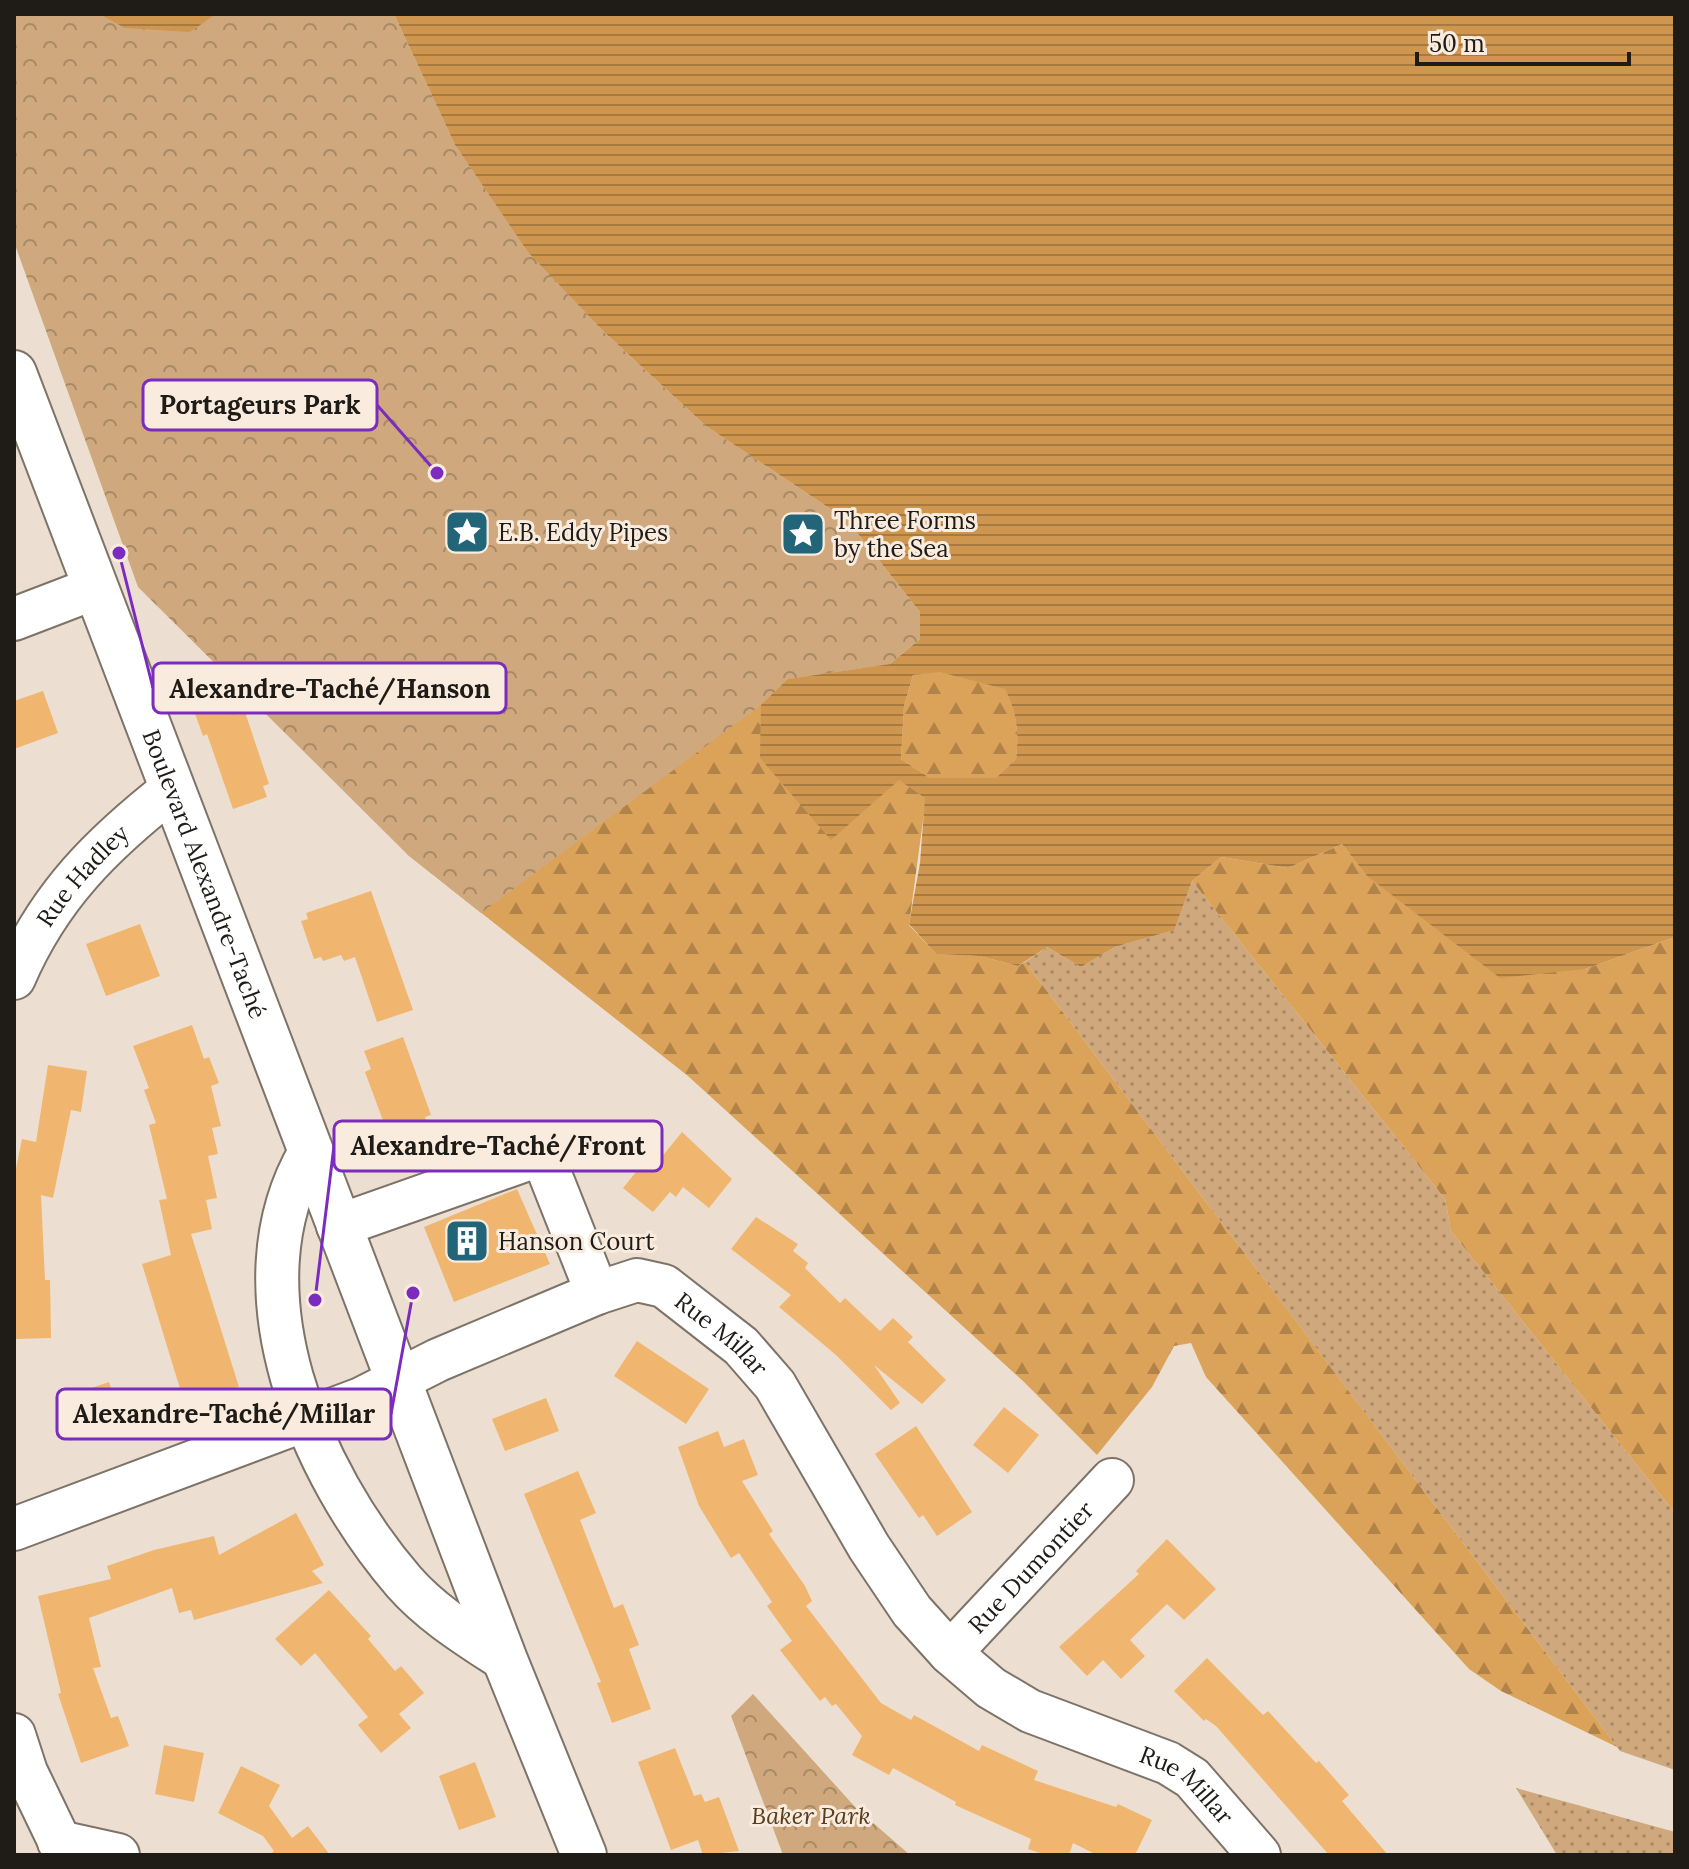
<svg xmlns="http://www.w3.org/2000/svg" width="1689" height="1869" viewBox="0 0 1689 1869" font-family="Lora,serif">
<style>
.grass{fill:url(#grass-dots)}
.forest{fill:url(#forest-firs)}
.park{fill:url(#park-crowns)}
.water{fill:url(#water-rules);fill-rule:evenodd}
.building{fill:#f0b66f}
.lines{fill:none;stroke-linecap:round;stroke-linejoin:round}
.minor-casing{stroke:#7e7367;stroke-width:46}
.major-casing{stroke:#7e7367;stroke-width:48}
.minor{stroke:#fff;stroke-width:42}
.major{stroke:#fff;stroke-width:44}
.labels{text-anchor:middle;dominant-baseline:central;stroke-width:6;stroke-linejoin:round;paint-order:stroke}
.poi-label{font-size:24px;fill:#1f1b16;stroke:#f9ecde;text-anchor:start}
.street-label{font-size:24px;fill:#1f1b16;stroke:#f9ecde}
.park-label{font-size:24px;font-style:italic;fill:#563e1f;stroke:#f9ecde}
.leader{fill:none;stroke:#7b2cbf;stroke-width:3}
.callout-dot{fill:#7b2cbf;stroke:#f9ecde;stroke-width:3}
.callout{fill:#f9ecde;stroke:#7b2cbf;stroke-width:3}
.callout-label{font-size:26px;text-anchor:middle;font-weight:bold;fill:#1f1b16}
</style>
<defs>
<pattern id="grass-dots" width="8" height="8" patternUnits="userSpaceOnUse" patternTransform="scale(2)"><rect width="8" height="8" fill="#cfa97d"/><path d="M2 2h.1M6 6h.1" fill="none" stroke="#a78965" stroke-width="1.8" stroke-linecap="round"/></pattern>
<pattern id="forest-firs" width="22" height="20" patternUnits="userSpaceOnUse" patternTransform="scale(2)"><rect width="22" height="20" fill="#dba25a"/><path d="M5 1l3.5 6h-7zM16 11l3.5 6h-7z" fill="#b18349"/></pattern>
<pattern id="park-crowns" width="20" height="18" patternUnits="userSpaceOnUse" patternTransform="scale(2)"><rect width="20" height="18" fill="#cfa97d"/><path d="M2 6a3 3 0 1 1 6 0M12 15a3 3 0 1 1 6 0" fill="none" stroke="#a78965"/></pattern>
<pattern id="water-rules" width="6" height="5" patternUnits="userSpaceOnUse" patternTransform="scale(2)"><rect width="6" height="5" fill="#cf964f"/><path d="M0 2.5h6" fill="none" stroke="#a77a41"/></pattern>
</defs>
<rect width="100%" height="100%" fill="#ecdfd1"/>
<!-- grass -->
<g class="grass">
<path d="M1192,881l253,318 6,32 224,282v257l-55,-19 -595,-789 22,-15 34,20 34,-20 58,-17z"/>
<path d="M1516,1788l159,44v23h-118z"/>
</g>
<!-- forest -->
<g class="forest">
<path d="M14,14l876,650 -102,15 111,100 27,19 -17,127 27,29 43,2 39,10 7,-4 592,785 -116,-56 -32,-22 -263,-292 -15,-34 -17,3 -22,41 -55,68 -74,-74 -335,-305 -280,-221 -394,-613z"/>
<path d="M940,671l65,17c12,25 14,44 11,71l-20,20 -66,-1 -29,-19 3,-53 9,-31z"/>
<path d="M1342,844l24,31 219,94 90,-32v576l-224,-282 -6,-32 -253,-318 29,-24 67,11z"/>
</g>
<!-- park -->
<g class="park">
<path d="M14,14h380l61,131 74,107 74,79 103,95 141,94 73,92v27l-30,25 -102,15 -27,26 -280,208 -73,-58 -270,-268 -124,-345z"/>
<path d="M753,1694l103,114 54,47h-127l-52,-139z"/>
</g>
<!-- water -->
<g class="water">
<path d="M99,14h117l-26,18 -65,-4z"/>
<path d="M394,14h1281v923l-90,32 -85,9 -134,-103 -24,-31 -54,24 -67,-11 -29,24 -18,49 -59,17 -34,20 -34,-20 -29,19 -39,-10 -43,-2 -27,-30 11,-61 5,-65 -26,-18 -68,60 -71,-82 1,-53 27,-26 102,-15 30,-25v-27l-73,-92 -141,-94 -103,-95 -75,-79 -73,-107zM940,672l65,17c12,24 14,43 11,70l-20,19h-66l-29,-19 3,-53 9,-31z"/>
</g>
<!-- building -->
<g class="building">
<path d="M226,684l11,31 8,-3 24,72 -6,2 4,11 -34,12 -26,-75 -4,2 -14,-39z"/>
<path d="M43,691l15,42 -44,16v-48z"/>
<path d="M371,891l42,119 -36,12 -22,-65 -11,4 -3,-6 -18,6 -2,-4 -7,2 -13,-38 7,-2 -2,-6z"/>
<path d="M140,924l20,52 -54,20 -20,-52z"/>
<path d="M192,1025l12,34 5,-2 10,26 -8,3 10,40 -9,2 6,26 -10,2 9,42 -11,2 6,29 -21,5 48,153 -38,8 -1,-5 -19,2 -39,-128 29,-9 -12,-55 8,-1 -18,-74 7,-2 -12,-33 5,-2 -16,-42z"/>
<path d="M403,1037l28,78 -6,2 8,22 -32,12 -7,-19 -6,2 -23,-62 6,-3 -7,-18z"/>
<path d="M48,1065l39,6 -6,41 -10,-2 -18,88 -12,-3 4,85h5l1,58 -37,1v-161l8,-39 14,3z"/>
<path d="M682,1132l50,47 -23,29 -26,-21 -7,10 -6,-5 -17,20 -30,-24 21,-26 8,7z"/>
<path d="M517,1189l33,75 -96,38 -30,-75z"/>
<path d="M756,1217l42,27 -5,7 15,12 -3,5 35,35 5,-5 35,33 13,-13 20,19 -5,5 38,38 -24,24 -48,-39 26,38 -9,7 -55,-55 -57,-48 12,-12 -60,-46z"/>
<path d="M637,1341l72,48 -23,35 -72,-48z"/>
<path d="M109,1382l14,41 -53,18 -14,-41z"/>
<path d="M546,1398l13,33 -54,20 -13,-32z"/>
<path d="M1004,1407l35,28 -31,38 -35,-28z"/>
<path d="M916,1426l56,86 -35,24 -14,-21 -4,3 -44,-64z"/>
<path d="M718,1431l6,16 20,-8 14,36 -16,6 31,50 -4,3 36,52 7,15 -6,5 75,97 30,17 3,-5 65,36 3,-6 56,26 -4,9 82,27 2,-3 34,16 -17,35h-38l-24,-12 -4,12h-23l-18,-6 3,-10 -76,-34 1,-3 -63,-34 -4,7 -37,-20 10,-19 -26,-32 -4,2 -7,-9 -5,4 -40,-51 12,-9 -25,-35 5,-4 -33,-49 -8,5 -32,-52 -21,-59z"/>
<path d="M578,1471l18,42 -16,7 34,88 9,-4 16,41 -10,4 22,60 -39,14 -15,-40 4,-1 -77,-188z"/>
<path d="M296,1513l28,52 -12,6 11,12 -129,37 -3,-10 -12,3 -7,-25 -83,30 12,49 -8,1 18,50 7,-2 11,30 -48,17 -23,-69 3,-1 -23,-97 73,-17 -4,-13 47,-16 60,-14 5,19z"/>
<path d="M1167,1539l49,50 -32,31 -17,-16 -37,36 15,16 -24,23 -18,-19 -16,16 -28,-29 80,-73 -3,-3z"/>
<path d="M329,1590l42,46 -3,3 27,32 6,-5 23,27 -25,21 12,14 -30,25 -23,-28 10,-8 -53,-64 -14,13 -26,-27z"/>
<path d="M1207,1658l56,57 5,-4 48,52 3,-2 30,34 -7,6 46,54h-59l-113,-129 -10,-7 -2,2 -30,-30z"/>
<path d="M164,1745l40,8 -10,49 -39,-8z"/>
<path d="M675,1748l19,48 7,-2 4,8 14,-5 20,54 -36,4 -5,-15 -27,10 -33,-88z"/>
<path d="M475,1762l21,55 -37,13 -20,-54z"/>
<path d="M241,1766l39,19 -11,21 23,32 16,-12 22,29h-61l5,-4 -11,-15 -45,-23z"/>
</g>
<g class="lines">
<!-- minor casing -->
<g class="minor-casing">
<g id="minor">
<path d="M14,619l81,-31"/>
<path id="s1" d="M14,978c35,-82 88,-134 158,-189"/>
<path d="M310,1152c-80,136 0,321 94,430 28,32 66,55 101,78"/>
<path d="M338,1226l204,-72 55,139"/>
<path id="s2" d="M14,1529l347,-130 77,-39 159,-67 40,-13 27,6 77,60 34,39 94,162 43,64 38,42 41,35 39,23 138,52 24,15 67,77"/>
<path id="s3" d="M950,1653l162,-173"/>
<path d="M14,1735l12,37 40,83"/>
<path d="M59,1842l59,13"/>
</g>
</g>
<!-- major casing -->
<g class="major-casing">
<g id="major">
<path id="s4" d="M14,373l491,1287 79,195"/>
</g>
</g>
<!-- minor -->
<use href="#minor" class="minor"/>
<!-- major -->
<use href="#major" class="major"/>
</g>
<!-- icons -->
<defs>
<g id="sight-square" transform="scale(2.3)"><rect x="-9" y="-9" width="18" height="18" rx="4" fill="#226478" stroke="#f9ecde"/><path d="M0-6L1.8-2.2L6-1.7L2.9 1.2L3.7 5.4L0 3.3L-3.7 5.4L-2.9 1.2L-6-1.7L-1.8-2.2Z" fill="#fff"/></g>
<g id="building-square" transform="scale(2.3)"><rect x="-9" y="-9" width="18" height="18" rx="4" fill="#226478" stroke="#f9ecde"/><path d="M-4-6H4V6H1V3H-1V6H-4ZM-2.5-4.3h1.7v1.8h-1.7ZM.8-4.3h1.7v1.8H.8ZM-2.5-1h1.7V.8h-1.7ZM.8-1h1.7V.8H.8Z" fill="#fff"/></g>
</defs>
<g fill-rule="evenodd">
<use href="#sight-square" x="467" y="532"/>
<use href="#sight-square" x="803" y="534"/>
<use href="#building-square" x="467" y="1241"/>
</g>
<g class="labels">
<!-- poi labels -->
<g class="poi-label">
<text x="834" y="520">Three Forms<tspan x="834" dy="28">by the Sea</tspan></text>
<text x="498" y="532">E.B. Eddy Pipes</text>
<text x="498" y="1241">Hanson Court</text>
</g>
<!-- street labels -->
<g class="street-label">
<text stroke="none"><textPath href="#s4" startOffset="536">Boulevard Alexandre-Taché</textPath></text>
<text stroke="none"><textPath href="#s1" startOffset="124">Rue Hadley</textPath></text>
<text stroke="none"><textPath href="#s2" startOffset="774">Rue Millar</textPath></text>
<text stroke="none"><textPath href="#s3" startOffset="118">Rue Dumontier</textPath></text>
<text stroke="none"><textPath href="#s2" startOffset="1444">Rue Millar</textPath></text>
</g>
<!-- park labels -->
<g class="park-label">
<text x="811" y="1815">Baker Park</text>
</g>
</g>
<!-- callouts -->
<path class="leader" d="M437 473L377 405M119 553L153 688M315 1300L334 1146M413 1293L391 1414"/>
<g class="callout-dot">
<circle cx="437" cy="473" r="8"/>
<circle cx="119" cy="553" r="8"/>
<circle cx="315" cy="1300" r="8"/>
<circle cx="413" cy="1293" r="8"/>
</g>
<g class="callout">
<rect x="143" y="380" width="234" height="50" rx="8"/>
<rect x="153" y="663" width="353" height="50" rx="8"/>
<rect x="334" y="1121" width="328" height="50" rx="8"/>
<rect x="57" y="1389" width="334" height="50" rx="8"/>
</g>
<g class="callout-label">
<text x="260" y="414">Portageurs Park</text>
<text x="330" y="698">Alexandre-Taché/Hanson</text>
<text x="498" y="1155">Alexandre-Taché/Front</text>
<text x="224" y="1423">Alexandre-Taché/Millar</text>
</g>
<!-- border -->
<rect width="1689" height="1869" fill="none" stroke="#1f1b16" stroke-width="32"/>
<!-- scale -->
<path d="M1417 52v12h212v-12" fill="none" stroke="#1f1b16" stroke-width="4"/>
<text x="1429" y="52" font-size="24" fill="#1f1b16" stroke="#f9ecde" stroke-width="6" paint-order="stroke">50 m</text>
</svg>
